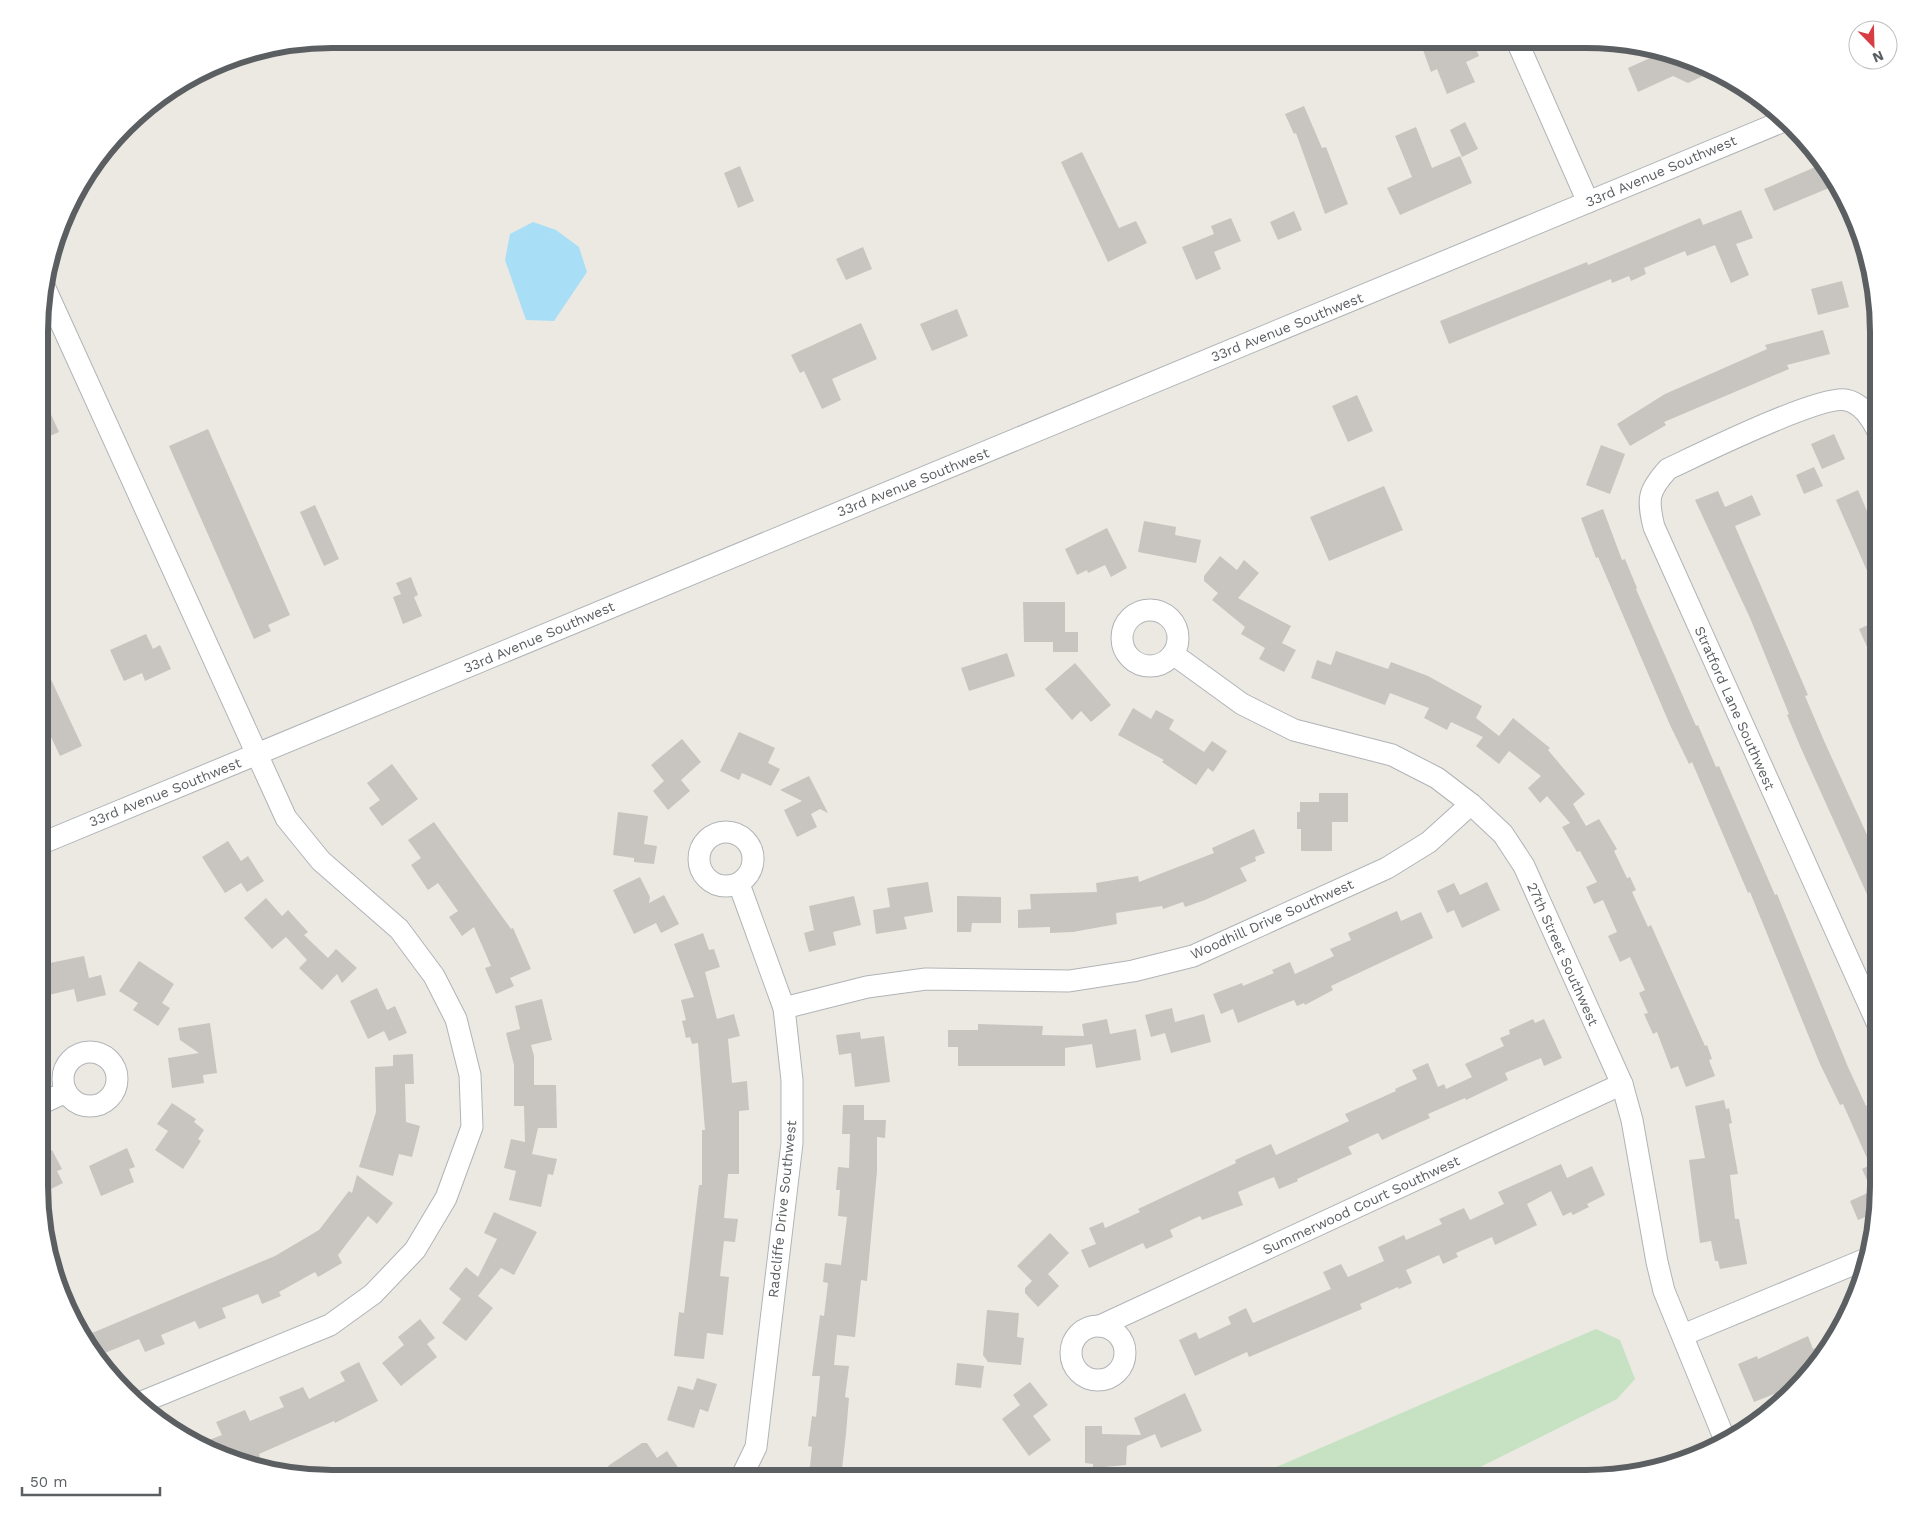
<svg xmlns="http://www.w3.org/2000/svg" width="1918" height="1517" viewBox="0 0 1918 1517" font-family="'Work Sans',sans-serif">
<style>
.green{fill:#c6e2c2}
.water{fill:#a9def7}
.building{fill:#c8c4bf}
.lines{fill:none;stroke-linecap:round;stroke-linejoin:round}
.minor-casing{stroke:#b0b4b7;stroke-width:23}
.minor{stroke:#fff;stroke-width:21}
.labels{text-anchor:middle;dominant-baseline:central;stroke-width:4;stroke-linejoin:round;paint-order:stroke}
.street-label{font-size:14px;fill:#5b5f62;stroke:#fff}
.rim{fill:none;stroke:#5b5f62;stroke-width:6}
</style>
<rect width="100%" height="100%" fill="#ece9e3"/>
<!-- green -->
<path class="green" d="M1596,1329l24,11 15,39 -18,20 -159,79h-207z"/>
<!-- water -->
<path class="water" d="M533,222l23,8 23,17 8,25 -33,49 -28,-1 -21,-60 5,-26z"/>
<!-- building -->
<g class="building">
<path d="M1419,39h52l8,17 -13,6 9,20 -28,12 -10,-25 -6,3z"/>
<path d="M1661,53l38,8 15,10 -26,12 -15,-7 -35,16 -10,-24z"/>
<path d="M1304,106l18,42 4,-1 22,57 -23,10 -29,-81 -2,1 -9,-20z"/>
<path d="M1465,122l13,27 -16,8 -12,-27z"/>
<path d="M1416,127l16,41 28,-12 12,27 -72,32 -13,-27 25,-11 -17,-41z"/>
<path d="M1082,152l37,76 17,-7 11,22 -39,19 -47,-100z"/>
<path d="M1820,165l16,20 -62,26 -10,-22z"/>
<path d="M740,166l14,35 -16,7 -14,-35z"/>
<path d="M1741,210l12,28 -17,6 13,31 -18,8 -16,-38 -28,11 -2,-5 -41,17 2,6 -15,7 -2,-5 -17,7 -1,-4 -162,65 -9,-23 147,-59 1,3 112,-47 3,7z"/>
<path d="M1294,211l8,19 -24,10 -8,-18z"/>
<path d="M1231,218l10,23 -27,11 7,17 -25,11 -14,-33 32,-13 -3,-8z"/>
<path d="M863,247l9,22 -26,11 -10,-21z"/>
<path d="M1842,281l7,26 -31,8 -7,-26z"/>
<path d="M957,309l11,27 -36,15 -12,-27z"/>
<path d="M861,323l16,36 -45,20 9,21 -19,9 -18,-38 -4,2 -9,-18z"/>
<path d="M1823,330l7,24 -43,11 2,4 -125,53 2,3 -36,21 -13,-22 48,-30 102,-45 -2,-4z"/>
<path d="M41,393l18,39 -18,8z"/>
<path d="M1357,395l16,36 -25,11 -16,-36z"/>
<path d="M208,429l82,186 -22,10 3,6 -17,8 -85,-193z"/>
<path d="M1834,434l11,25 -23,10 -11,-25z"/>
<path d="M1601,445l24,9 -15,40 -24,-9z"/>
<path d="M1814,467l9,19 -19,8 -8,-19z"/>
<path d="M1384,486l19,44 -74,31 -19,-44z"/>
<path d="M1858,490l21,49v59l-43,-98z"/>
<path d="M1718,491l7,16 27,-12 9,20 -26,11 73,169 -3,1 20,47 54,118v60l-79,-175 -13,-31 2,-1 -39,-96 -55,-118z"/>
<path d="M315,505l24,54 -15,7 -24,-54z"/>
<path d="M1603,509l19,51 3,-1 12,29 -1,1 60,137 2,-1 18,42 3,-1 56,129 2,-1 71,173 18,39 3,-2 10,21v80l-2,7 -19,8 -8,-19 22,-10 -10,-22 8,-4 -27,-61 -3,1 -20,-41 -70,-172 -2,1 -56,-131 -3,2 -19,-39 -72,-168 -2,1 -15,-40z"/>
<path d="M1144,521l32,6 -1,8 26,5 -5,23 -58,-11z"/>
<path d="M1107,528l20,40 -16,9 -6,-12 -17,8 -1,-3 -10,5 -12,-26z"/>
<path d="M1220,556l17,14 7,-10 15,13 -21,25 53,28 -9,17 14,7 -12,22 -25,-13 6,-11 -24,-14 4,-7 -33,-27 6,-7 -14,-12v-5z"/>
<path d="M411,577l7,18 -4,2 8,19 -19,8 -10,-27 8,-3 -5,-11z"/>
<path d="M1023,602h42v30h13v20h-25v-10h-29z"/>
<path d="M1879,620v24l-11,5 -9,-20z"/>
<path d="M146,634l7,15 7,-4 11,24 -26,12 -3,-8 -18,8 -14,-31z"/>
<path d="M1336,651l52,18 3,-7 37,14 54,30 -6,12 23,18 14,-18 37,30 -2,2 37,44 -12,10 13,22 13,-7 18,30 -3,2 13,27 3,-1 6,13 -4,2 16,35 3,-2 54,121 2,-1 5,14 -3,1 6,16 -29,11 -8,-21 -7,3 -14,-37 -4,2 -9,-20 4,-1 -9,-20 6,-3 -15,-33 -10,5 -12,-26 9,-4 -14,-32 -9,4 -8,-17 11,-5 -17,-31 -3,1 -15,-25 8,-4 -23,-27 -7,7 -12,-15 13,-12 -32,-25 -10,13 -23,-18 7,-9 -32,-15 -4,8 -23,-12 5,-10 -39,-15 -5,12 -74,-27 6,-18 14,5z"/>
<path d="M1007,653l8,23 -46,15 -8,-23z"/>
<path d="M41,658l41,88 -22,10 -9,-19 -11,5z"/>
<path d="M1075,663l36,42 -20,17 -10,-11 -9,9 -27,-31z"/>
<path d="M1133,708l18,11 5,-9 18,10 -5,9 35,23 8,-11 15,10 -14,21 -5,-4 -12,17 -34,-23 2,-2 -46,-25z"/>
<path d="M739,732l36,16 -7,15 12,6 -9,17 -29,-13 -3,7 -19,-9z"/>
<path d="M682,739l19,23 -20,18 9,11 -22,19 -15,-19 11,-10 -13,-16z"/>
<path d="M392,764l26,35 -36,27 -13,-18 11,-8 -13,-17z"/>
<path d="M809,776l19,37 -8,-4 -9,5 6,13 -20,10 -13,-27 18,-9 -22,-11z"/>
<path d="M1319,793h29v29h-16v29h-31v-22h-4v-17h3v-10h19z"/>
<path d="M618,812l30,4 -4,28 13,2 -3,18 -20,-2v-4l-21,-3z"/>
<path d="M434,822l77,107 2,-1 18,41 -21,9 4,8 -18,8 -11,-26 6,-2 -17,-39 -12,9 -13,-19 9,-6 -20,-28 -10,7 -17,-25 10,-7 -13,-18z"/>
<path d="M1254,829l11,24 -10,4 1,4 -16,7 7,13 -42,19 -20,7 -2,-5 -20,7 -1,-3 -46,7 1,11 -44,8 -23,1v-6l-32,1v-18l13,-1 -1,-15 67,-2 -1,-9 42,-7 1,6 75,-29 -2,-5z"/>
<path d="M228,841l13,20 7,-5 16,25 -17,11 -6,-9 -16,10 -23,-36z"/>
<path d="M640,877l10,20 -1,6 15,-8 15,29 -18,9 -5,-10 -22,11 -21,-44z"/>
<path d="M928,882l5,30 -29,5 3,12 -31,5 -3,-24 17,-3 -3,-19z"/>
<path d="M1487,882l13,28 -38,18 -8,-18 -7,3 -10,-22 17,-8 6,12z"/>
<path d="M854,896l7,29 -28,7 3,13 -27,7 -5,-19 10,-3 -5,-24z"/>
<path d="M957,896l44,1v26h-29l-1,9h-14z"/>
<path d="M266,898l16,18 6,-6 20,22 -4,3 24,23 8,-9 21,19 -15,15 -5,-9 -15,16 -23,-22 8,-8 -21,-23 -14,12 -28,-31z"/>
<path d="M1397,911l4,10 20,-9 12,26 -102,48 2,4 -28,15 -1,-2 -7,3 -3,-6 -56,23 -5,-14 -12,5 -8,-20 29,-11 1,3 31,-13 -2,-3 18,-8 5,12 39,-18 -4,-7 21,-9 -3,-7z"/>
<path d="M703,933l6,17 5,-1 6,18 -15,5 12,47 17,-5 6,22 -12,3 4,44 15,-2 2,29 -10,1v63h-11l-4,44 14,1 -3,23 -11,-1 -4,35 9,1 -6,58 -16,-2 -3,26 -30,-3 5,-44 5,1 15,-128h3v-55h3l-7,-87 -6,1 -2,-7 -4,1 -4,-17 4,-1 -5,-20 13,-3 -20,-53z"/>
<path d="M84,956l5,22 12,-3 5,20 -29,7 -3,-13 -34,8v-32z"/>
<path d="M139,961l35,23 -12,19 8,5 -12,18 -25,-16 5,-7 -19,-12z"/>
<path d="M377,988l10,22 8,-4 12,27 -18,8 -5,-10 -16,8 -18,-38z"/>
<path d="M542,999l10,41 -21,5 3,11v29h22l1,43h-19l-6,26 25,5 -4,16 -5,-1 -7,33 -32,-7 7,-29 -12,-3 7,-29 14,3 -1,-36h-10v-41l-8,-32 14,-4 -5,-23z"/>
<path d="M1172,1008l3,14 29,-8 7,28 -40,11 -6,-20 -14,4 -6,-22z"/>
<path d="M1107,1019l3,15 26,-5 5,31 -45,8 -4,-24 -27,4v18h-107v-19h-10v-17h30v-6l65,2 -1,9 42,1 -2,-12z"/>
<path d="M1533,1019l2,4 9,-4 18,39 -18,8 -3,-8 -36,15 3,7 -42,20 -1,-2 -37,16 2,4 -31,14 -17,8 -4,-7 -30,14 4,7 -55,25 1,2 -19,8 -5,-12 -36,15 5,13 -41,15 -2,-4 -30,14 3,7 -27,12 -3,-6 -54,25 -8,-18 15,-6 -7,-16 14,-6 2,6 35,-16 -2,-3 98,-46 -1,-3 36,-16 5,11 73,-34 -4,-7 51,-23 -1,-2 22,-10 -5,-9 16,-7 10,24 6,-3 2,5 26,-12 -7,-13 39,-18 -4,-8 10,-4 -1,-4z"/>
<path d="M210,1023l7,50 -14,2 1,8 -32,5 -4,-30 31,-5 -19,-13 -2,-12z"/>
<path d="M860,1032l1,7 23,-3 6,46 -35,5 -4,-34 -12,2 -3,-20z"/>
<path d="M413,1054l1,30h-9l1,38 14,4 -8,31 -13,-3 -6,22 -34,-9 17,-55 -1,-45 18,-1v-11z"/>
<path d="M1724,1100l2,9 3,-1 3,15 -3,1 9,50 -8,1 5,44h4l8,45 -27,5 -2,-8h-3l-4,-20 -11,2 -11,-83 16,-2 -10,-52z"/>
<path d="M172,1103l24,16 -2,3 10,8 -6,9 3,2 -18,28 -28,-19 13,-19 -11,-7z"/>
<path d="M843,1105h21v15h22l-1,18 -8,-1v34l-10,110 -6,-1 -6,57 -18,-2 -3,30 15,1 -4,31 4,1 -3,36 -5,44h-38l7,-12 2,-19 -4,-1 4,-30 4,1 4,-41h-8l8,-61 4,1 4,-33 -5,-1 2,-19 16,2 6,-48 -9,-1 2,-26h-4l2,-23 11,1 1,-34h-8z"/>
<path d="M127,1148l8,19 -6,2 5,13 -33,14 -12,-30z"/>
<path d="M52,1150l10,19 -5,2 6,12 -24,12 1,-39z"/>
<path d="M1561,1164l6,14 25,-12 13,29 -18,9 2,3 -16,8 -2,-3 -8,4 -12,-25 -24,13 10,21 -42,20 -3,-8 -36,16 2,4 -15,7 -4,-9 -33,15 6,13 -13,6 -1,-2 -38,17 2,5 -113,48 -2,-5 -52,24 -16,-36 17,-8 3,7 32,-15 -3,-7 18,-9 7,15 78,-34 -8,-17 18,-8 7,13 36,-16 -6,-14 26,-12 2,5 36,-16 -3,-5 25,-11 6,12 34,-16 -6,-12z"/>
<path d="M357,1175l36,28 -16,21 -9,-8 -30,39 4,8 -24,14 -3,-5 -36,20 2,4 -19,8 -4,-10 -36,14 4,10 -27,11 -4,-8 -34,14 4,9 -20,8 -6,-13 -39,16 -15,-19 190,-80 44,-26 30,-39 3,2z"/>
<path d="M494,1212l43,20 -23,43 -13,-7 -23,28 15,12 -27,33 -24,-18 19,-24 -12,-10 17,-22 12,10 19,-38 -13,-6z"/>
<path d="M1050,1233l19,20 -21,21 11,12 -21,21 -13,-14v-5l7,-7 -15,-15z"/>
<path d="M987,1310l32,3 -2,24 7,1 -3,27 -33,-3 -5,-7z"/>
<path d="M420,1319l15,19 -8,6 10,13 -36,29 -19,-23 22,-18 -6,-8z"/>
<path d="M1808,1336l5,13 16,-6 -23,36 -4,4 -48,19 -16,-38 19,-8 1,3z"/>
<path d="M359,1362l19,39 -43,22 -1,-2 -75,33 1,3 -12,6 -29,-7 -6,-4 -4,-12 13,-5 -6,-13 29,-12 5,11 34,-14 -5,-10 24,-10 6,12 36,-18 -5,-9z"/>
<path d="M957,1363l27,3 -3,22 -26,-3z"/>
<path d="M697,1378l20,6 -9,28 -8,-3 -6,19 -27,-8 11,-34 15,4z"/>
<path d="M1030,1382l18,23 -15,11 18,24 -22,16 -27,-37 18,-14 -7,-10z"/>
<path d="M1185,1393l17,38 -41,17 -6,-14 -28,12 -1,19 -33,3v-4l-8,-1v-37h17v8l39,1 -7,-17z"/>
<path d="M642,1443h5l10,15 10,-7 12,18 -13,9h-49l-9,-12z"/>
</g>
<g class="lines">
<!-- minor casing -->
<g class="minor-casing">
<g id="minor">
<path d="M1516,39l72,163"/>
<path d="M44,286l242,532 35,43 78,68 35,47 22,43 14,56 2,52 -26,71 -31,52 -42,44 -43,31 -193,79"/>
<circle cx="1150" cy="638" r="28"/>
<path d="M1173,654l69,50 52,26 98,25 45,23 34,26 32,30 21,32 98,218 10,36 25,142 7,29 61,149"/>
<circle cx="726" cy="859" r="27"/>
<path d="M40,844l1746,-724"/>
<path d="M739,884l45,124 8,72v63l-36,304 -15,31"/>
<path d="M784,1008l83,-21 59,-8 143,2 64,-10 60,-15 194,-88 42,-26 42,-38"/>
<path d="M1879,1027l-225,-500c-7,-28 -6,-36 14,-58 30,-14 151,-74 178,-69 16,3 27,21 33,34"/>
<circle cx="90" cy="1079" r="27"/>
<path d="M40,1104l26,-12"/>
<path d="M1100,1326l522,-242"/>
<circle cx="1098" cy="1353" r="27"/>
<path d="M1683,1335l183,-76"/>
</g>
</g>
<!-- minor -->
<use href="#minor" class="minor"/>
</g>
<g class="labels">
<!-- street labels -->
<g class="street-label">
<text transform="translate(1661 171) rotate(-23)">33rd Avenue Southwest</text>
<text transform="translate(1287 327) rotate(-22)">33rd Avenue Southwest</text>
<text transform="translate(913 482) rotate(-22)">33rd Avenue Southwest</text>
<text transform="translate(539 637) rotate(-23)">33rd Avenue Southwest</text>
<text transform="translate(1735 708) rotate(66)">Stratford Lane Southwest</text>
<text transform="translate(165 792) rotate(-22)">33rd Avenue Southwest</text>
<text transform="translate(1272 919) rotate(-24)">Woodhill Drive Southwest</text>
<text transform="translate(1563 954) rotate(66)">27th Street Southwest</text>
<text transform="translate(1361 1205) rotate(-25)">Summerwood Court Southwest</text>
<text transform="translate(782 1209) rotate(-84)">Radcliffe Drive Southwest</text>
</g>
</g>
<!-- crop -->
<path d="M0 0H1918V1517H0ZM332 48H1586A284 284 0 0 1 1870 332V1186A284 284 0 0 1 1586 1470H332A284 284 0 0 1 48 1186V332A284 284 0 0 1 332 48Z" fill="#fff" fill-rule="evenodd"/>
<path class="rim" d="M332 48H1586A284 284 0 0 1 1870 332V1186A284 284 0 0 1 1586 1470H332A284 284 0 0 1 48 1186V332A284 284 0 0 1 332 48Z"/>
<!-- north arrow -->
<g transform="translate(1873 45) rotate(157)"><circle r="24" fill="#ffffff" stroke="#bdbfc0"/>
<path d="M0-4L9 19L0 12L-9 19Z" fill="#d83d44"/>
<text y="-8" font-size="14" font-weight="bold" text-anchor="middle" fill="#5b5f62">N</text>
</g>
<!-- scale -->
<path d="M22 1487v8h138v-8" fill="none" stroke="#5b5f62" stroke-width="2.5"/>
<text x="30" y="1487" font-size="15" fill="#5b5f62" stroke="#ffffff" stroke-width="4" paint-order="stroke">50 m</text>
</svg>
